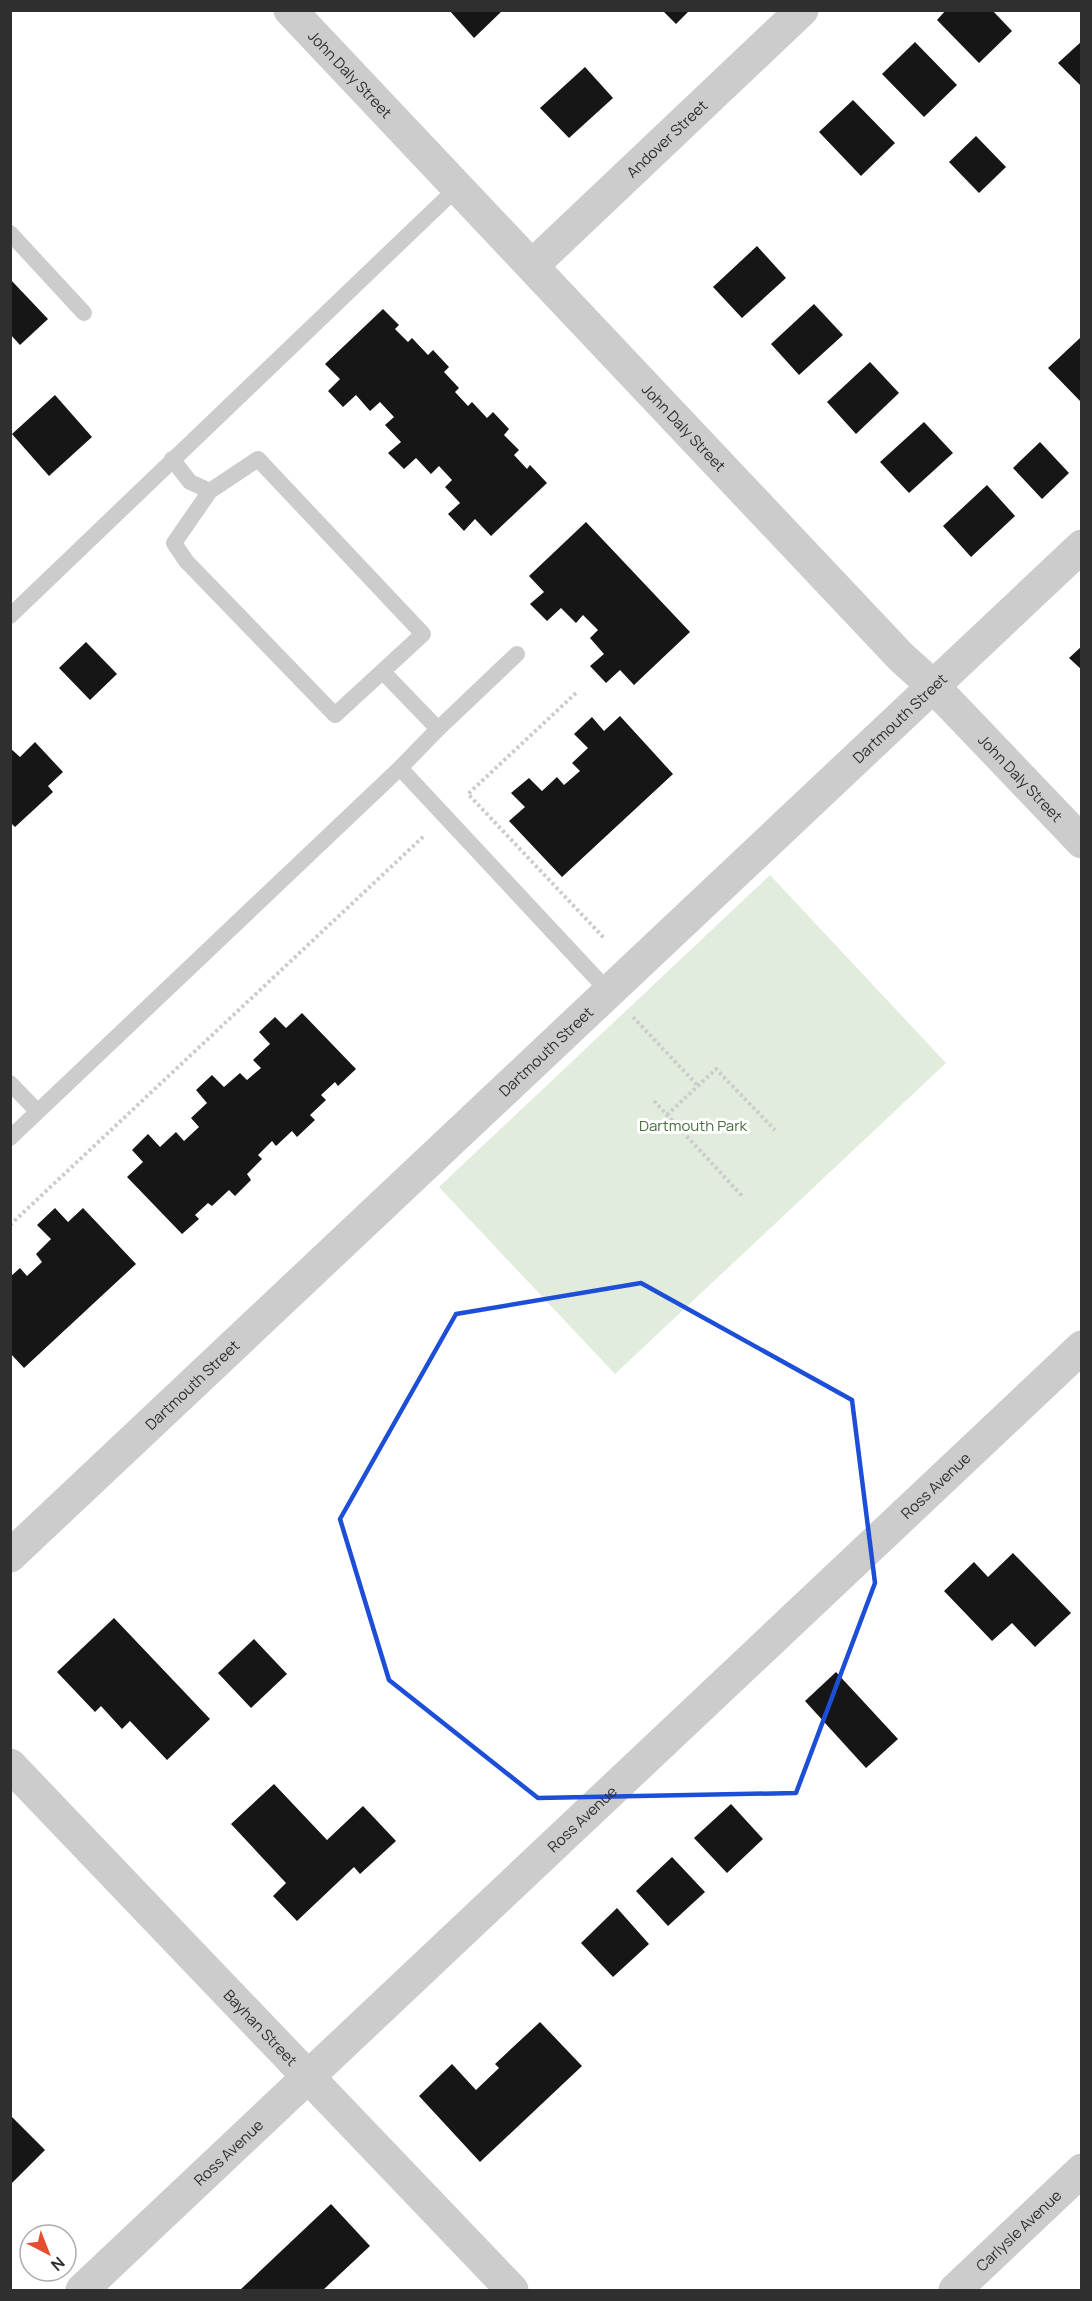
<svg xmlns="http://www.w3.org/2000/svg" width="1092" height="2301" viewBox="0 0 1092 2301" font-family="Manrope,sans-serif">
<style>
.green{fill:#e1ecdc}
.building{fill:#161616}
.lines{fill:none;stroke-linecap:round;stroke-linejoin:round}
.path{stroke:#ccc;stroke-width:4;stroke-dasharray:3 3;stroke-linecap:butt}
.service{stroke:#ccc;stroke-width:16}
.minor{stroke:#ccc;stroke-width:33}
.tertiary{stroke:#ccc;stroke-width:33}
.marked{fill:none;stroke:#1d4ed8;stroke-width:4.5;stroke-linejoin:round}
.labels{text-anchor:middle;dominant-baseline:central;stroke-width:6;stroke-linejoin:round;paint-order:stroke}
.street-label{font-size:15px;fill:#2f2f2f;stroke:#fff}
.park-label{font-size:15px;fill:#476b3c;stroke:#fff}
</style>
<rect width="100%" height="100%" fill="#fff"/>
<!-- green -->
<path class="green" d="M770,875l176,188 -331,311 -176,-187z"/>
<!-- building -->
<g class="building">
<path d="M449,10h54l-29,28z"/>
<path d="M662,10h28l-14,14z"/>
<path d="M946,10h46l20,21 -33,32 -42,-43z"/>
<path d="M1082,41v46l-24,-24z"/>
<path d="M915,42l42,43 -33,32 -42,-43z"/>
<path d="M585,67l28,31 -44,40 -29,-30z"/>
<path d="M853,100l42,43 -34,33 -42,-44z"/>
<path d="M976,136l30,31 -27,26 -30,-31z"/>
<path d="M757,246l29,32 -44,40 -29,-31z"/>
<path d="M10,279l38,40 -28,26 -10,-11z"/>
<path d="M814,304l29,31 -44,40 -28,-31z"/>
<path d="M383,309l16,16 -4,4 13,13 4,-4 16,17 5,-5 16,17 -5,5 15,16 -4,4 13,14 4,-4 15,16 6,-6 16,17 -5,6 15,15 -5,5 13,14 3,-4 17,18 -56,53 -16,-17 -11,12 -16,-17 12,-11 -15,-16 7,-7 -13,-14 -8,8 -15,-16 -12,11 -16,-16 13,-11 -16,-17 9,-8 -14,-15 -10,9 -14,-16 -13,12 -15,-16 12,-12 -15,-15z"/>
<path d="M1080,338l2,1v64l-34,-35z"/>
<path d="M870,362l29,31 -43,41 -29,-32z"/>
<path d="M55,395l37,42 -43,39 -37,-42z"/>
<path d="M924,422l29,31 -44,40 -29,-31z"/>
<path d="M1040,442l29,31 -27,26 -29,-31z"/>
<path d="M987,485l28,31 -44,41 -28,-31z"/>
<path d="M586,522l104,110 -56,53 -14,-15 -14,13 -16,-17 14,-12 -14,-16 8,-8 -15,-15 -7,8 -15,-15 -14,13 -17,-17 14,-12 -15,-16z"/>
<path d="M86,642l31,32 -27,26 -31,-32z"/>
<path d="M1082,646v24l-13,-12z"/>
<path d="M620,716l53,58 -111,103 -53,-56 16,-14 -14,-14 18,-15 13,13 15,-14 7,8 16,-14 -8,-8 16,-15 -14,-14 18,-17 12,14z"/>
<path d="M35,742l28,30 -15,14 5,6 -38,35 -5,-5v-74l10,9z"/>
<path d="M302,1013l54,56 -18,17 -3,-4 -14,13 5,5 -16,15 5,5 -18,17 -5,-6 -16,15 -4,-5 -14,14 4,4 -15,15 4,6 -16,16 -6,-6 -17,16 -4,-3 -13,12 4,4 -17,15 -55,-57 16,-15 -11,-12 16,-16 12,13 16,-15 8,9 15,-14 -8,-9 16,-15 -11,-13 16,-15 12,12 16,-14 7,7 14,-12 -8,-8 17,-16 -11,-12 16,-15 11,11z"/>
<path d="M55,1208l13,14 15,-14 53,56 -112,104 -14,-15v-76l10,-9 7,8 15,-14 -6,-8 15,-15 -14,-14z"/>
<path d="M1013,1553l58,60 -36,34 -23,-24 -20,18 -48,-50 30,-29 14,15z"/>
<path d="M114,1618l96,101 -43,41 -37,-39 -8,8 -21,-23 -6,6 -38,-40z"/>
<path d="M254,1639l33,35 -36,34 -33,-35z"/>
<path d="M836,1672l62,67 -32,29 -61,-67z"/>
<path d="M274,1784l53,56 36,-34 33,35 -36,33 -6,-7 -57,54 -24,-25 13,-13 -55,-59z"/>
<path d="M731,1804l32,35 -36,34 -33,-35z"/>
<path d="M672,1857l33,35 -37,34 -32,-35z"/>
<path d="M617,1908l32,36 -36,33 -32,-34z"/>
<path d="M540,2022l42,44 -102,96 -61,-66 33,-32 24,26 23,-22 -4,-4z"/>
<path d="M10,2115l35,35 -35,35z"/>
<path d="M331,2204l39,42 -47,44h-83z"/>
</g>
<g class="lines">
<!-- path -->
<g class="path">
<path d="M576,693l-108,101 136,144"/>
<path d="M633,1017l65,69"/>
<path d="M654,1101l90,97"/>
<path d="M667,1115l49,-46 59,61"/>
<path d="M10,1225l415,-390"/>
</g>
<!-- service -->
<g class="service">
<path d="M10,233l74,80"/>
<path d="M172,459l18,23 20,9 48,-32 165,175 -88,81 -149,-154 -12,-18 36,-52"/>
<path d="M10,616l448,-429"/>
<path d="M384,673l54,56 -38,39"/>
<path d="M438,729l79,-75"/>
<path d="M10,1083l27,28"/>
<path d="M10,1138l390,-370 209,224"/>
</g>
<!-- minor -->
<g class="minor">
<path id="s1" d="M290,10l611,647 32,29 149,156"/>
<path id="s2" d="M533,265l269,-255"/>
<path id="s3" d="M10,1556l1072,-1010"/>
<path id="s4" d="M10,1765l502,525"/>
<path id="s5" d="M82,2290l1000,-943"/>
</g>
<!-- tertiary -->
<path class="tertiary" id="s6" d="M955,2290l127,-120"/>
</g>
<!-- marked area -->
<path class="marked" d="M641,1283l211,117 23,183 -79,210 -258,5 -149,-118 -49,-161 116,-205z"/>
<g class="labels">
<!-- street labels -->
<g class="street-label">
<text stroke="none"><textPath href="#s1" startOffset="88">John Daly Street</textPath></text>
<text stroke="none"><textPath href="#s2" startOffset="184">Andover Street</textPath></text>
<text stroke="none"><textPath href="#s1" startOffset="574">John Daly Street</textPath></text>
<text stroke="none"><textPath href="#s3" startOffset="1222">Dartmouth Street</textPath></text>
<text stroke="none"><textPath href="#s1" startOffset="1060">John Daly Street</textPath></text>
<text stroke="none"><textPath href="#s3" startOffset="736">Dartmouth Street</textPath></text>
<text stroke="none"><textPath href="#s3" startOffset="250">Dartmouth Street</textPath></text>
<text stroke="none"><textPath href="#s5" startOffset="1173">Ross Avenue</textPath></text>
<text stroke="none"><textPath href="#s5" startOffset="687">Ross Avenue</textPath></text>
<text stroke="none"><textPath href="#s4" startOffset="363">Bayhan Street</textPath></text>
<text stroke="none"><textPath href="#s5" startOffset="201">Ross Avenue</textPath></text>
<text stroke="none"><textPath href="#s6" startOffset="87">Carlysle Avenue</textPath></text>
</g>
<!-- park labels -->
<g class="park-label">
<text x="693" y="1125">Dartmouth Park</text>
</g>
</g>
<!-- border -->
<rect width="1092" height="2301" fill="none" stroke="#2f2f2f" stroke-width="24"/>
<!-- north arrow -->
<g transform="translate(48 2253) rotate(138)"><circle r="28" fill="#ffffff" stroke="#acacac" stroke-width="1.5"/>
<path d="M0-4.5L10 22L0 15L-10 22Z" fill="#e64d31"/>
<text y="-9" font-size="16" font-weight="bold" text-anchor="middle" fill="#2f2f2f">N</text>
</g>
</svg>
